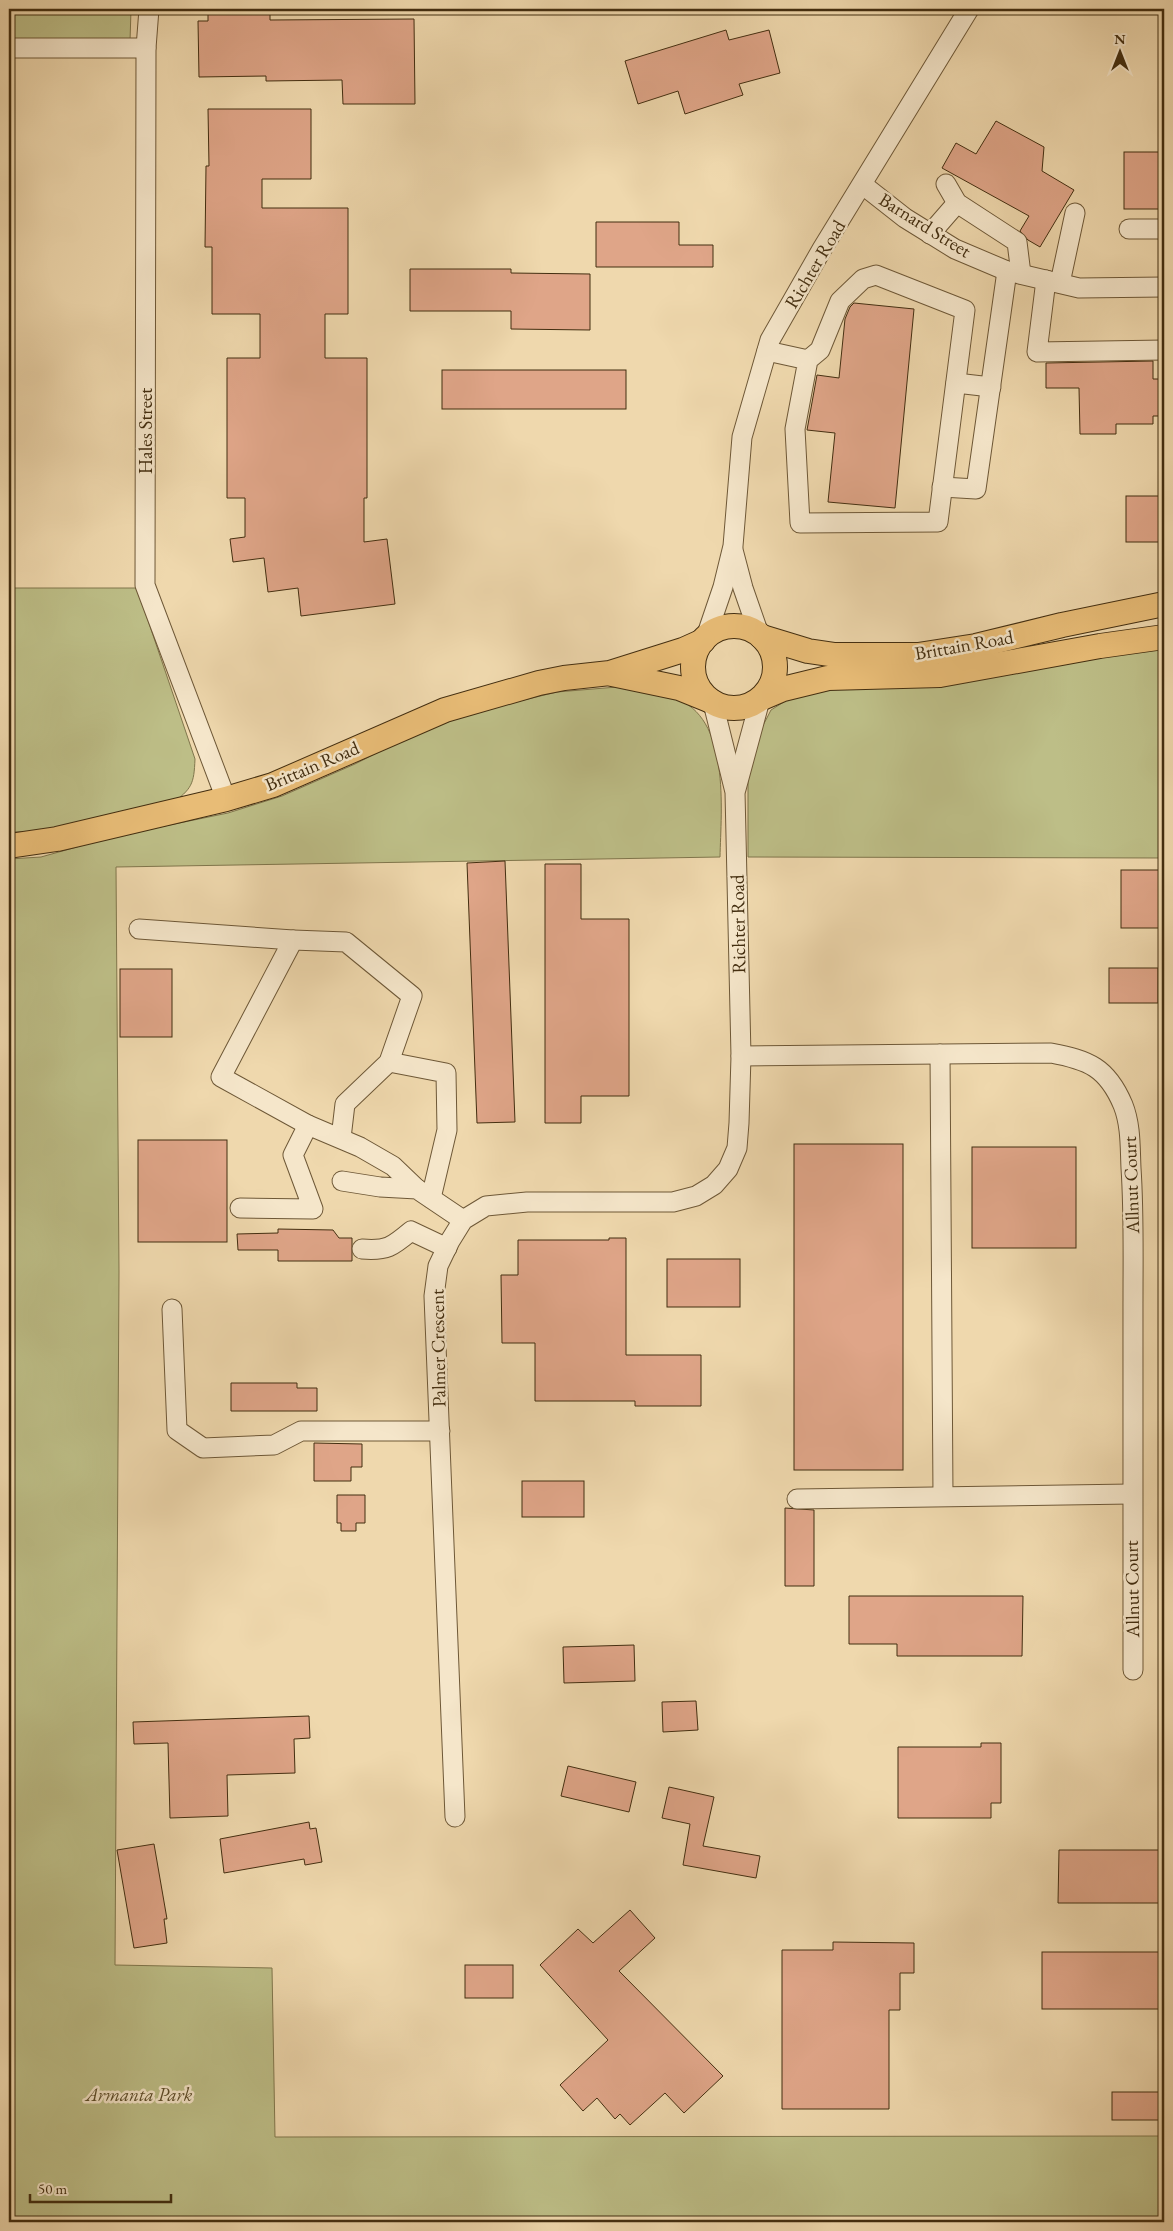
<svg xmlns="http://www.w3.org/2000/svg" width="1173" height="2231" viewBox="0 0 1173 2231" font-family="'EB Garamond',serif">
<style>
.green{fill:#bdbe87;stroke:#80764c}
.building{fill:#dfa588;stroke:#432e10}
.lines{fill:none;stroke-linecap:round;stroke-linejoin:round}
.minor-casing{stroke:#6e5837;stroke-width:21}
.major-casing{stroke:#432e10;stroke-width:26}
.minor{stroke:#f5e6ca;stroke-width:19}
.major{stroke:#e8bc76;stroke-width:24}
.labels{text-anchor:middle;dominant-baseline:central;stroke-width:5;stroke-linejoin:round;paint-order:stroke}
.street-label{font-size:19px;fill:#432e10;stroke:#f5e6ca}
.park-label{font-size:19px;font-style:italic;fill:#5b4b28;stroke:#f5e6ca}
</style>
<rect width="100%" height="100%" fill="#efd8ad"/>
<filter id="stains"><feTurbulence type="fractalNoise" baseFrequency=".004" numOctaves="4"/><feColorMatrix values="0 0 0 0 .2 0 0 0 0 .09 0 0 0 0 .02 0 0 0 .5 -.17"/></filter>
<radialGradient id="worn" r=".72"><stop offset=".6" stop-color="#630" stop-opacity="0"/><stop offset="1" stop-color="#630" stop-opacity=".3"/></radialGradient>
<!-- green -->
<g class="green">
<path d="M9,9h872l-4,5 -746,-4 -1,31 -121,-1z"/>
<path d="M9,588h128l58,171c-1,25 -3,30 -24,45l-117,27 -45,1z"/>
<path d="M1164,645v213l-416,-1v-82l8,-36 15,-29 27,-17z"/>
<path d="M617,687c19,3 39,5 57,11 57,18 47,112 46,159l-604,10 3,405 -4,693 157,3 3,169 889,-1v86h-1155v-1363l32,-2 75,-21 112,-23 54,-17 73,-32 61,-31 66,-23 75,-18z"/>
</g>
<!-- building -->
<g class="building">
<path d="M208,12h62v8l144,-1 1,85h-72l-1,-24 -76,1v-5l-67,1 -1,-56h10z"/>
<path d="M726,30l3,10 40,-10 11,43 -41,11 4,11 -58,19 -7,-23 -40,13 -13,-43z"/>
<path d="M208,109h103v70h-49v29h86v106h-23v44h42v140h-3v44l23,-3 8,65 -94,12 -3,-28 -30,4 -4,-34 -31,4 -3,-23 15,-2v-39h-18v-140h33v-44h-48v-67h-7l1,-81h3z"/>
<path d="M996,121l48,26 -2,24 32,19 -34,57 -12,-7 -8,-9 9,-15 -87,-48 14,-25 20,11z"/>
<rect x="1124" y="152" width="40" height="57"/>
<path d="M596,222h83v23h34v22h-117z"/>
<path d="M410,269h101v4l79,1v56l-79,-1v-18h-101z"/>
<path d="M854,303l60,6 -19,199 -67,-6 7,-69 -28,-3 10,-55 22,3 6,-59 5,-12z"/>
<path d="M1153,361v18h11v37h-11v8h-37v10h-36l-1,-46h-33v-25z"/>
<rect x="442" y="370" width="184" height="39"/>
<rect x="1126" y="496" width="38" height="46"/>
<path d="M505,861l10,261 -38,1 -10,-260z"/>
<path d="M545,864h36v55h48v177h-48v27h-36z"/>
<rect x="1121" y="870" width="43" height="58"/>
<rect x="1109" y="968" width="49" height="35"/>
<rect x="120" y="969" width="52" height="68"/>
<rect x="138" y="1140" width="89" height="102"/>
<rect x="794" y="1144" width="109" height="326"/>
<rect x="972" y="1147" width="104" height="101"/>
<path d="M278,1229l55,1 6,8h13v23h-74v-11h-40l-1,-16 41,-1z"/>
<path d="M609,1238h17v117h75v51h-66v-5h-100v-58h-33l-1,-68h17v-35h91z"/>
<rect x="667" y="1259" width="73" height="48"/>
<path d="M231,1383h66v5h20v23h-86z"/>
<path d="M314,1443l48,1v23h-11v14h-37z"/>
<rect x="522" y="1481" width="62" height="36"/>
<path d="M337,1495h28v28h-9v8h-15v-8h-4z"/>
<path d="M785,1508l29,2v76h-29z"/>
<path d="M849,1596h174l-1,60h-125v-12h-48z"/>
<path d="M634,1645l1,36 -71,2 -1,-36z"/>
<path d="M696,1701l2,29 -35,2 -1,-30z"/>
<path d="M309,1716l1,22 -16,1 1,34 -68,2 1,41 -58,2 -2,-75 -34,1 -1,-22z"/>
<path d="M981,1743h20v60h-10v15h-93v-71h83z"/>
<path d="M568,1766l68,16 -7,30 -68,-16z"/>
<path d="M669,1787l45,10 -11,49 57,10 -4,22 -73,-13 7,-41 -28,-6z"/>
<path d="M309,1822l1,7 6,-1 6,34 -17,3 -1,-6 -80,14 -4,-34z"/>
<path d="M154,1844l13,75h-3l3,24 -33,5 -17,-98z"/>
<path d="M1059,1850h105v53h-106z"/>
<path d="M630,1910l25,28 -36,33 104,105 -39,37 -19,-20 -35,32 -10,-11 -5,5 -18,-21 -14,13 -23,-26 48,-45 -68,-75 38,-36 15,14z"/>
<path d="M833,1942l81,1v30h-14v37h-11v99h-107v-159h51z"/>
<rect x="1042" y="1952" width="122" height="57"/>
<rect x="465" y="1965" width="48" height="33"/>
<rect x="1112" y="2092" width="52" height="28"/>
</g>
<g class="lines">
<!-- minor casing -->
<g class="minor-casing">
<g id="minor">
<path d="M149,9l-3,39 -1,537 81,214"/>
<path d="M9,48h137"/>
<path d="M946,184l11,19 60,39 4,32"/>
<path d="M863,185l42,33 50,31 52,22 72,17 85,-1"/>
<path d="M1129,229h35"/>
<path d="M930,234l27,-31"/>
<path d="M1046,280l-9,72 127,-2"/>
<path d="M1060,283l15,-70"/>
<path d="M767,351l41,9 12,-10 20,-49 23,-22 13,-4 89,35 -27,212 -138,1 -5,-94 13,-69"/>
<path d="M956,383l35,4"/>
<path d="M942,487l34,2 31,-218"/>
<path d="M733,550l10,38 16,46"/>
<path d="M706,637l17,-50 10,-41 9,-109 28,-97 52,-91 147,-240"/>
<path d="M736,789l24,-89"/>
<path d="M139,929l154,11 -72,137 87,48"/>
<path d="M293,940l53,2 66,54 -23,66 -44,42 -4,34"/>
<path d="M940,1054l3,442"/>
<path d="M741,1056l310,-3c37,7 56,14 72,52 8,20 7,42 8,63 3,44 2,88 2,132 -1,123 -1,246 0,370"/>
<path d="M389,1062l57,11 1,57 -16,68"/>
<path d="M342,1181l38,6 37,2 46,31"/>
<path d="M240,1208l73,1 -20,-54 15,-30 52,22 33,19 24,23"/>
<path d="M362,1249c25,2 30,-2 49,-18l36,17"/>
<path d="M172,1309l5,121 26,18 71,-3 27,-14h139"/>
<path d="M797,1499l334,-5"/>
<path d="M455,1817l-21,-521 4,-30 12,-25 13,-21 23,-14 41,-4h146l23,-6 18,-11 14,-16 9,-21 2,-25 2,-67 -6,-264 -22,-89"/>
</g>
</g>
<!-- major casing -->
<g class="major-casing">
<g id="major">
<circle cx="734" cy="667" r="41"/>
<path d="M762,637l46,14 27,4h83l58,-9 86,-21 102,-21"/>
<path d="M612,674l67,14 32,13"/>
<path d="M762,698l21,-9 45,-11 112,-3 160,-29 64,-9"/>
<path d="M9,846l48,-7 169,-40 47,-14 172,-75 94,-27 25,-5 46,-5 73,-23 20,-9"/>
</g>
</g>
<!-- minor -->
<use href="#minor" class="minor"/>
<!-- major -->
<use href="#major" class="major"/>
</g>
<g class="labels">
<!-- street labels -->
<g class="street-label">
<text transform="translate(925 225) rotate(32)">Barnard Street</text>
<text transform="translate(815 264) rotate(-59)">Richter Road</text>
<text transform="translate(145 431) rotate(-90)">Hales Street</text>
<text transform="translate(964 645) rotate(-10)">Brittain Road</text>
<text transform="translate(312 766) rotate(-23)">Brittain Road</text>
<text transform="translate(738 924) rotate(-91)">Richter Road</text>
<text transform="translate(1131 1185) rotate(-92)">Allnut Court</text>
<text transform="translate(438 1348) rotate(-91)">Palmer Crescent</text>
<text transform="translate(1132 1589) rotate(-91)">Allnut Court</text>
</g>
<!-- park labels -->
<g class="park-label">
<text x="139" y="2094">Armanta Park</text>
</g>
</g>
<!-- margin -->
<rect width="1173" height="2231" fill="none" stroke="#efd8ad" stroke-width="30"/>
<rect x="10" y="10" width="1153" height="2211" fill="none" stroke="#432e10" stroke-width="2.5"/>
<rect x="15" y="15" width="1143" height="2201" fill="none" stroke="#432e10"/>
<!-- north arrow -->
<g transform="translate(1120 52)" stroke="#f5e6ca" stroke-width="4" paint-order="stroke">
<path d="M0-4L9 19L0 12L-9 19Z" fill="#432e10"/>
<text y="-8" font-size="14" font-weight="bold" text-anchor="middle" fill="#432e10">N</text>
</g>
<!-- scale -->
<path d="M30 2194v8h141v-8" fill="none" stroke="#432e10" stroke-width="2.5"/>
<text x="38" y="2194" font-size="15" fill="#432e10" stroke="#f5e6ca" stroke-width="4" paint-order="stroke">50 m</text>
<rect width="100%" height="100%" filter="url(#stains)"/>
<rect width="100%" height="100%" fill="url(#worn)"/>
</svg>
